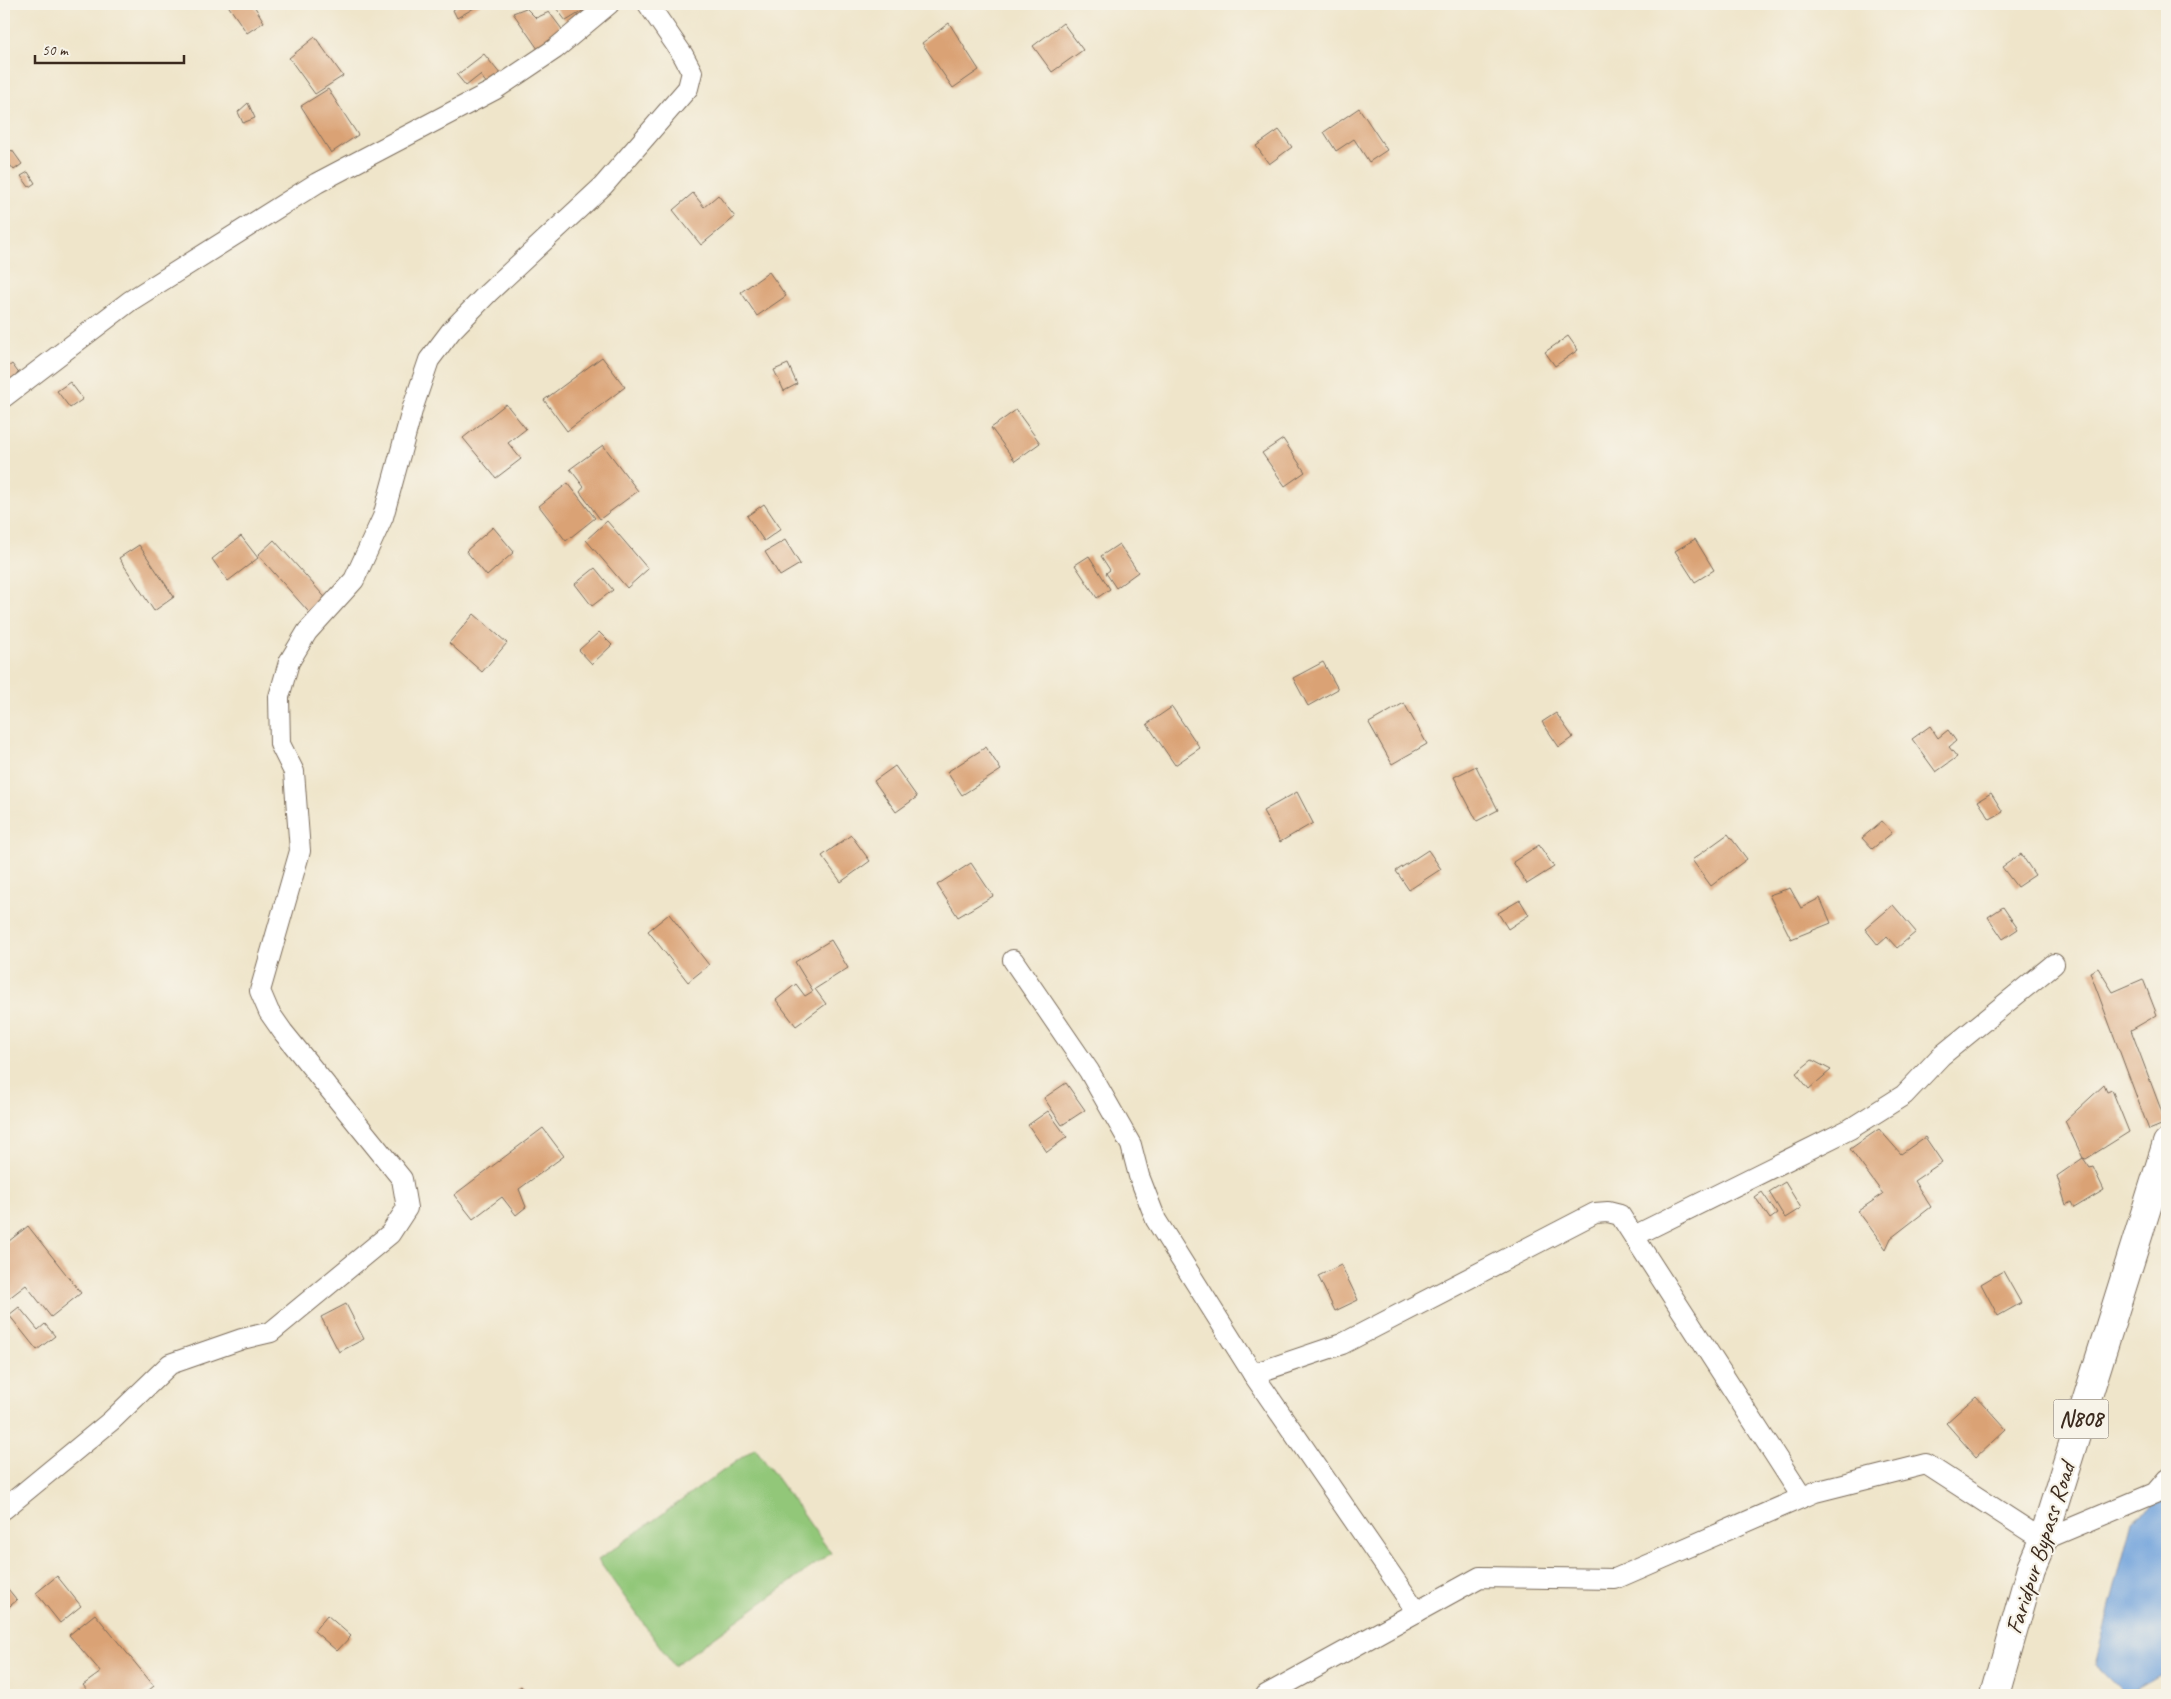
<svg xmlns="http://www.w3.org/2000/svg" width="2171" height="1699" viewBox="0 0 2171 1699" font-family="Caveat,sans-serif">
<style>
.green{fill:#92c779;stroke:#66784c}
.water{fill:#71a3dc;stroke:#56667d}
.building{fill:#daa274}
.lines{fill:none;stroke-linecap:round;stroke-linejoin:round}
.minor-casing{stroke:#7a6b5a;stroke-width:22}
.highway-casing{stroke:#7a6b5a;stroke-width:30}
.minor{stroke:#fff;stroke-width:20}
.highway{stroke:#fff;stroke-width:28}
.labels{text-anchor:middle;dominant-baseline:central;stroke-width:4.5;stroke-linejoin:round;paint-order:stroke}
.shield{fill:#f7f3e8;stroke:#73665b;stroke-width:1}
.shield-label{font-size:22px;font-weight:bold;fill:#3b2a1e}
.street-label{font-size:24px;fill:#3b2a1e;stroke:#f7f3e8}
</style>
<rect width="100%" height="100%" fill="#f7f3e8"/>
<filter id="ink" filterUnits="userSpaceOnUse"><feTurbulence type="fractalNoise" baseFrequency=".02" numOctaves="2"/><feDisplacementMap in="SourceGraphic" scale="10" xChannelSelector="R" yChannelSelector="G"/><feConvolveMatrix kernelMatrix="1 2 1 2 8 2 1 2 1" color-interpolation-filters="sRGB"/></filter>
<filter id="wash" filterUnits="userSpaceOnUse"><feTurbulence type="fractalNoise" baseFrequency=".0096" numOctaves="4" result="noise"/><feDisplacementMap in="SourceGraphic" scale="20" xChannelSelector="R" yChannelSelector="G"/><feGaussianBlur stdDeviation="1.12" result="paint"/><feColorMatrix in="noise" values="0 0 0 0 0 0 0 0 0 0 0 0 0 0 0 0 0 1.4 0 .05"/><feComposite in="paint" operator="in"/></filter>
<g filter="url(#wash)">
<rect width="100%" height="100%" fill="#efe5ca"/>
<!-- green -->
<path class="green" d="M755,1448l76,105 -157,113 -76,-106z"/>
<!-- water -->
<path class="water" d="M2167,1495v177l-41,23 -31,-31 37,-143z"/>
<g id="blocks">
<!-- building -->
<g class="building">
<path d="M227,4h26l11,18 -17,11z"/>
<path d="M456,4h25l-24,14 -4,-8 5,-4z"/>
<path d="M553,4h41l-28,17z"/>
<path d="M526,8l10,10 13,-6 15,20 -26,17 -25,-36z"/>
<path d="M949,23l30,47 -26,18 -31,-45z"/>
<path d="M1063,23l20,27 -31,22 -19,-26z"/>
<path d="M315,37l28,39 -28,18 -26,-36z"/>
<path d="M484,54l21,26 -13,10 -12,-15 -14,11 -9,-11z"/>
<path d="M328,89l30,46 -27,18 -30,-47z"/>
<path d="M248,103l7,15 -12,5 -5,-11z"/>
<path d="M1359,108l28,42 -18,12 -15,-23 -18,12 -12,-19z"/>
<path d="M1279,130l13,17 -23,17 -13,-18z"/>
<path d="M12,150l10,14 -8,6 -10,-13z"/>
<path d="M28,172l7,11 -6,4 -8,-11z"/>
<path d="M693,193l11,14 14,-12 17,22 -34,28 -28,-35z"/>
<path d="M769,272l17,24 -29,20 -16,-24z"/>
<path d="M1568,336l10,14 -23,16 -10,-14z"/>
<path d="M602,357l23,30 -58,44 -23,-31z"/>
<path d="M12,364l11,15 -19,14v-23z"/>
<path d="M788,364l9,20 -13,7 -10,-21z"/>
<path d="M70,382l13,17 -13,9 -13,-17z"/>
<path d="M506,404l20,25 -18,14 13,16 -25,19 -33,-40z"/>
<path d="M1016,410l24,33 -25,18 -24,-33z"/>
<path d="M1283,439l22,33 -20,14 -23,-33z"/>
<path d="M603,445l35,46 -38,28 -20,-27 4,-5 -14,-18z"/>
<path d="M568,483l27,35 -29,23 -27,-35z"/>
<path d="M764,504l17,25 -17,12 -17,-25z"/>
<path d="M607,521l41,48 -21,19 -41,-48z"/>
<path d="M493,527l21,25 -27,24 -21,-25z"/>
<path d="M241,536l17,22 -30,23 -16,-22z"/>
<path d="M1695,539l19,31 -19,12 -20,-31z"/>
<path d="M274,540l56,63 -15,16 -57,-64z"/>
<path d="M785,540l15,24 -20,12 -15,-24z"/>
<path d="M1119,544l19,28 -22,16 -10,-15 4,-3 -9,-14z"/>
<path d="M139,545l35,52 -20,14 -35,-53z"/>
<path d="M1089,556l21,33 -13,9 -22,-33z"/>
<path d="M595,568l18,22 -21,16 -17,-22z"/>
<path d="M474,614l33,29 -25,29 -33,-29z"/>
<path d="M599,632l13,13 -20,19 -13,-14z"/>
<path d="M1323,662l15,27 -30,17 -15,-28z"/>
<path d="M1404,703l23,41 -35,20 -23,-41z"/>
<path d="M1172,707l28,41 -25,17 -28,-41z"/>
<path d="M1556,713l17,24 -14,10 -17,-25z"/>
<path d="M1930,726l8,12 10,-8 8,11 -7,6 8,10 -21,15 -24,-33z"/>
<path d="M986,747l15,23 -39,25 -15,-23z"/>
<path d="M895,766l22,31 -21,15 -22,-31z"/>
<path d="M1476,766l22,44 -21,11 -23,-44z"/>
<path d="M1297,792l16,31 -33,19 -17,-31z"/>
<path d="M1991,793l12,19 -13,7 -12,-18z"/>
<path d="M1882,821l10,12 -20,16 -10,-11z"/>
<path d="M1728,834l19,25 -36,27 -19,-26z"/>
<path d="M851,835l19,26 -29,21 -19,-26z"/>
<path d="M1539,845l15,22 -27,17 -14,-22z"/>
<path d="M1428,850l13,19 -32,21 -13,-19z"/>
<path d="M2021,854l14,21 -18,12 -15,-20z"/>
<path d="M971,863l22,33 -35,21 -21,-32z"/>
<path d="M1790,888l11,20 19,-10 11,25 -40,16 -22,-44z"/>
<path d="M1520,900l9,15 -21,14 -10,-16z"/>
<path d="M1893,905l23,27 -19,16 -10,-11 -9,8 -13,-16z"/>
<path d="M2003,907l15,22 -15,10 -15,-22z"/>
<path d="M669,914l40,51 -21,17 -40,-51z"/>
<path d="M831,940l17,28 -33,21 11,15 -30,22 -20,-26 20,-16 9,12 8,-5 -18,-29z"/>
<path d="M2098,968l15,24 30,-13 14,36 -26,15 35,93 -17,7 -59,-158z"/>
<path d="M1812,1060l19,10 -22,19 -13,-16z"/>
<path d="M1066,1083l19,27 -23,15 -18,-27z"/>
<path d="M2104,1085l3,7 5,-2 17,42 -43,27 -3,-1 -18,-37z"/>
<path d="M1048,1111l19,26 -20,15 -19,-27z"/>
<path d="M543,1128l21,28 -45,33 7,18 -10,8 -14,-18 -29,22 -19,-24z"/>
<path d="M1879,1129l22,25 24,-17 17,25 -28,19 17,26 -40,31 -5,11 -28,-38 25,-17 -33,-45z"/>
<path d="M2083,1158l7,10 3,-1 11,23 -30,18 -3,-6 -5,3 -9,-29z"/>
<path d="M1785,1182l16,26 -16,10 -16,-26z"/>
<path d="M1762,1192l15,22 -7,5 -15,-22z"/>
<path d="M28,1226l53,67 -30,24 -25,-32 -22,17v-57z"/>
<path d="M1341,1265l17,35 -23,11 -17,-35z"/>
<path d="M2003,1271l18,32 -23,13 -17,-32z"/>
<path d="M346,1304l18,35 -25,13 -18,-35z"/>
<path d="M19,1307l19,23 7,-6 10,12 -18,14 -28,-35z"/>
<path d="M1976,1396l30,33 -30,28 -30,-34z"/>
<path d="M57,1576l24,30 -21,17 -24,-30z"/>
<path d="M4,1584l13,16 -13,11z"/>
<path d="M95,1614l59,72 -11,9h-52l-8,-10 18,-13 -32,-37z"/>
<path d="M327,1615l24,21 -14,15 -23,-20z"/>
<path d="M521,1686l8,9h-19z"/>
</g>
</g>
</g>
<g filter="url(#ink)">
<use href="#blocks" fill-opacity="0" stroke="#7a6b5a" stroke-width="1"/>
<g class="lines">
<!-- minor casing -->
<g class="minor-casing">
<g id="minor">
<path d="M4,397l126,-96 187,-118 177,-93 61,-41 54,-45"/>
<path d="M1013,960l76,111 42,74 8,31 17,44 97,154 164,238"/>
<path d="M1634,1236l216,-107 54,-34 37,-39 113,-92"/>
<path d="M1253,1374l89,-30 253,-131 13,-1 12,3 182,282"/>
<path d="M4,1509l107,-88 59,-57 72,-25 29,-7 119,-98 17,-26 -5,-29 -119,-147 -14,-20 -9,-21 40,-140 -6,-79 -14,-28 -1,-47 10,-35 18,-30 47,-52 29,-63 30,-110 16,-47 22,-29 37,-38 115,-107 85,-98 4,-16 -9,-17 -35,-51"/>
<path d="M1266,1695l214,-118 135,2 200,-87 111,-28 117,76 112,-47 12,-14"/>
</g>
</g>
<!-- highway casing -->
<g class="highway-casing">
<path id="highway" d="M1995,1695l36,-127 12,-28 124,-397"/>
</g>
<!-- minor -->
<use href="#minor" class="minor"/>
<!-- highway -->
<use href="#highway" class="highway"/>
</g>
</g>
<g class="labels">
<!-- shield labels -->
<rect class="shield" x="2053.5" y="1399.5" width="55" height="39" rx="4"/>
<g class="shield-label">
<text x="2081" y="1419">N808</text>
</g>
<!-- street labels -->
<g class="street-label">
<text transform="translate(2040 1548) rotate(-72)">Faridpur Bypass Road</text>
</g>
</g>
<!-- margin -->
<rect width="2171" height="1699" fill="none" stroke="#f7f3e8" stroke-width="20"/>
<!-- scale -->
<path d="M35 55v8h149v-8" fill="none" stroke="#3b2a1e" stroke-width="2.5"/>
<text x="42" y="55" font-size="15" fill="#3b2a1e" stroke="#f7f3e8" stroke-width="4" paint-order="stroke">50 m</text>
</svg>
